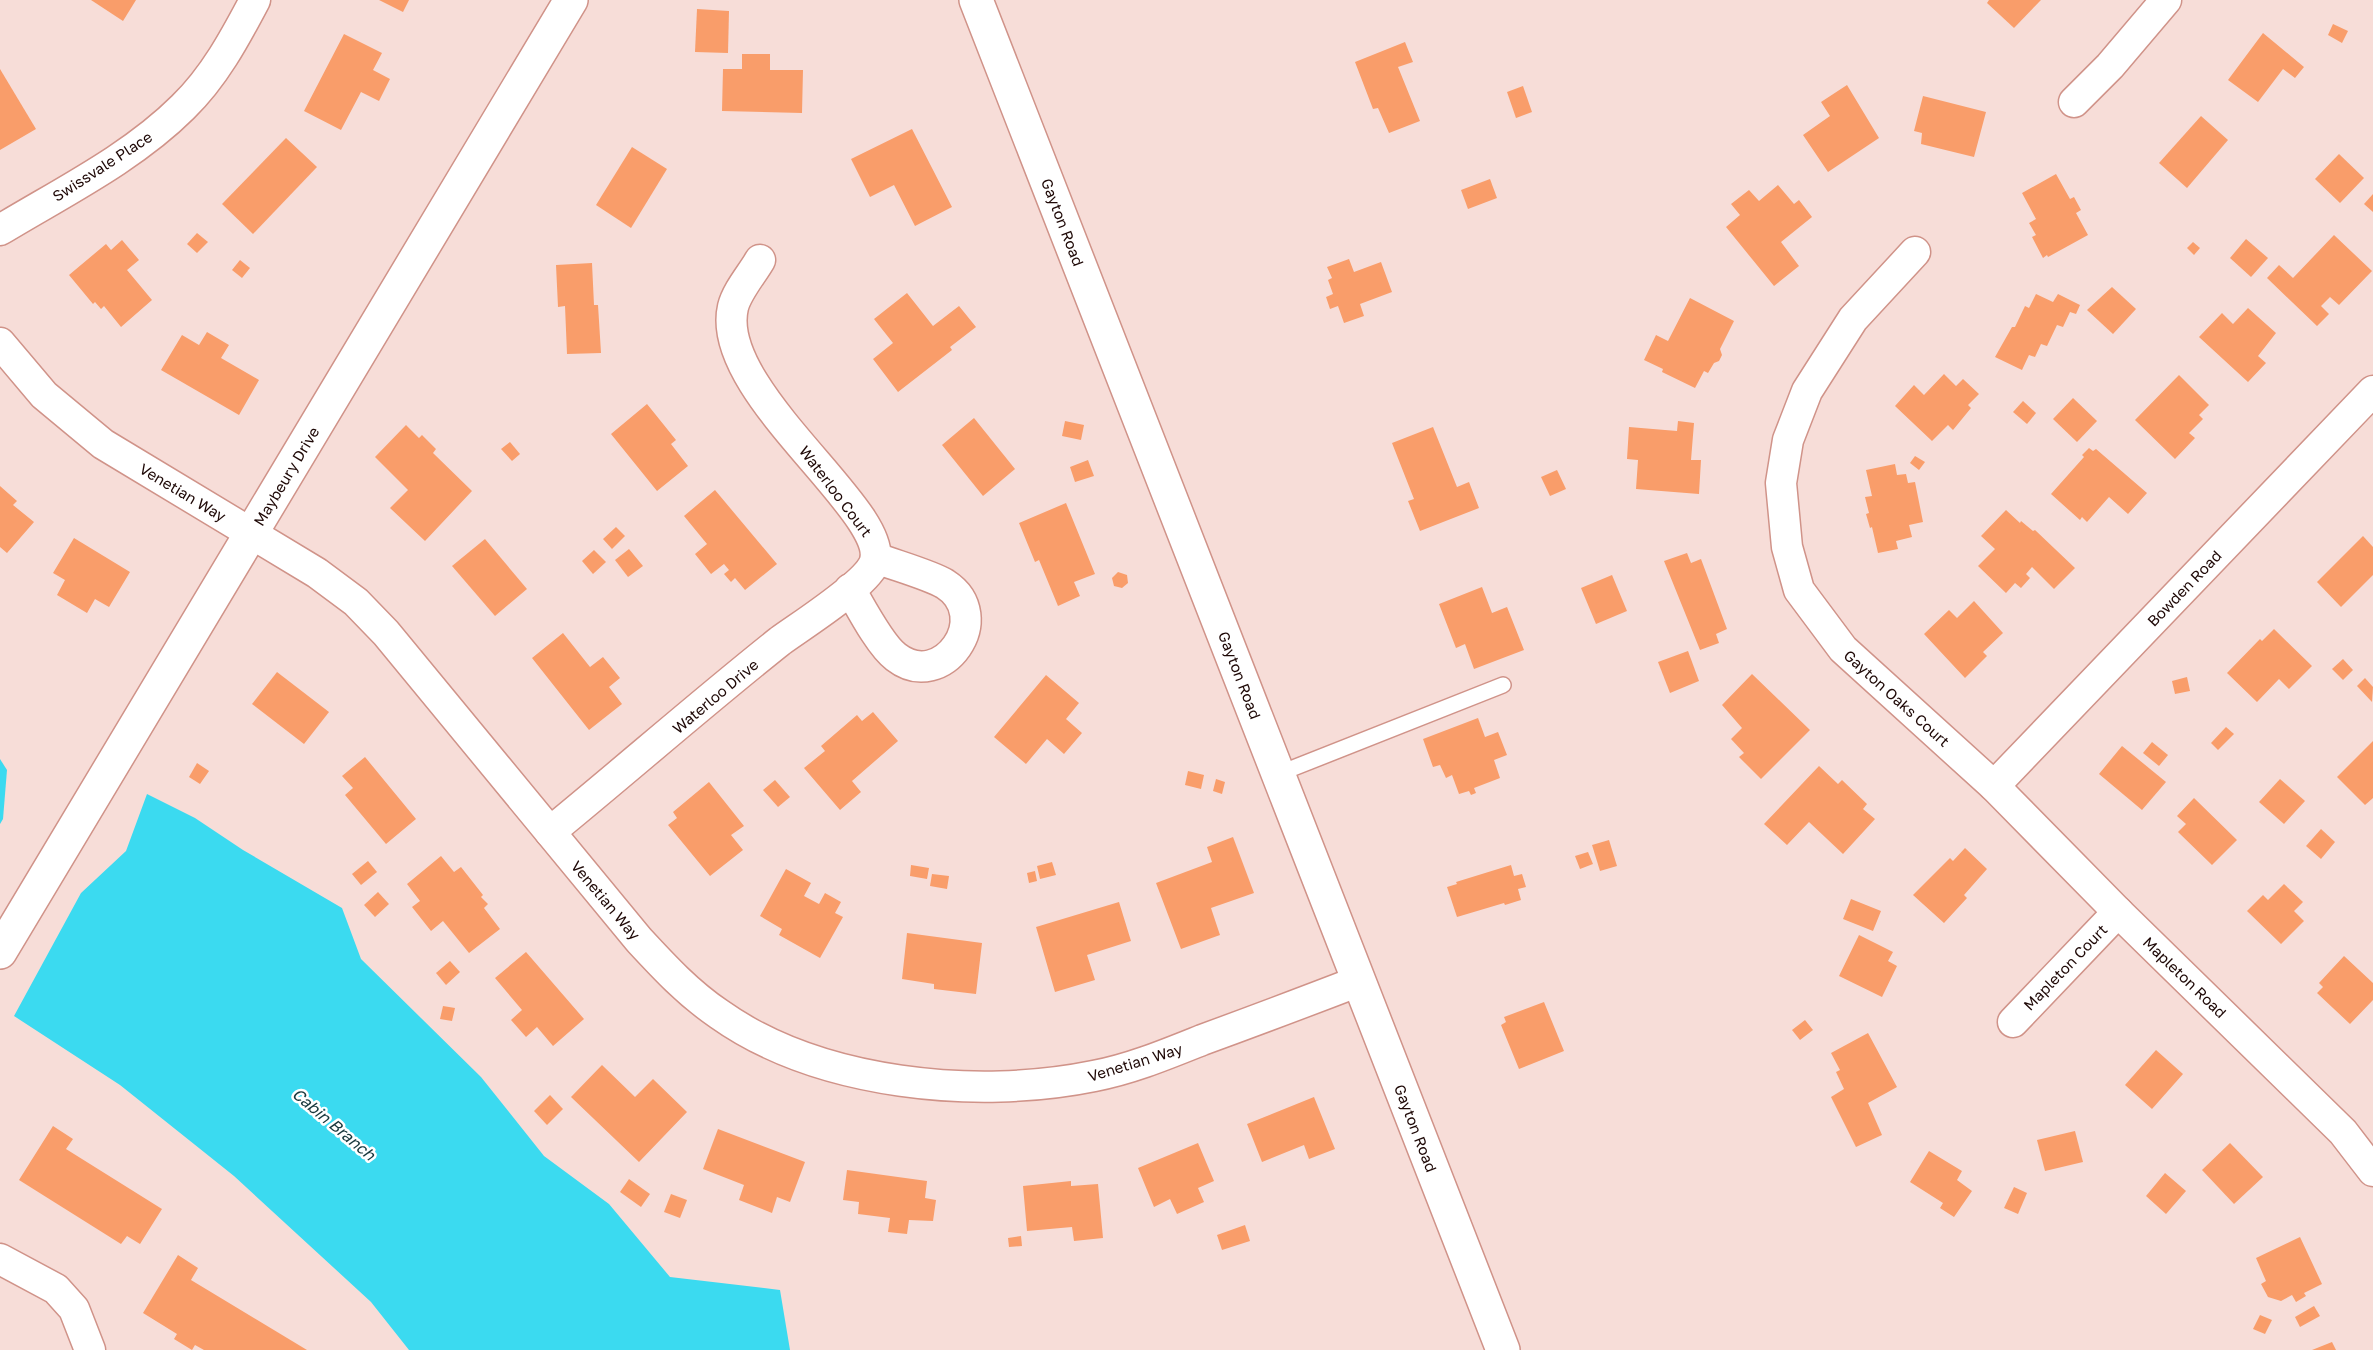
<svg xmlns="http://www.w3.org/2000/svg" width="2373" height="1350" viewBox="0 0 2373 1350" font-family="'Golos Text',sans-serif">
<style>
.water{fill:#3bdaf0}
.building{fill:#f99d6a}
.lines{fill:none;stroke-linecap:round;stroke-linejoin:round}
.service-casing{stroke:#d09389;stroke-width:18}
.minor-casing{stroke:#d09389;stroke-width:33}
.tertiary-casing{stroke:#d09389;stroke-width:36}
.service{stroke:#fff;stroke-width:15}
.minor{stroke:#fff;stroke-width:30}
.tertiary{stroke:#fff;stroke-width:33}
.labels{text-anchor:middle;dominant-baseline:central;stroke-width:5;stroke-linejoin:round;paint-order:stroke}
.street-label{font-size:15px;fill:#1e0806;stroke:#fff}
.water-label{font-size:16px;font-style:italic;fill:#17373c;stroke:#fff}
</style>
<rect width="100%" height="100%" fill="#f7ddd8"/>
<!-- water -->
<g class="water">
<path d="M0,759l7,11 -4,49 -3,5z"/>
<path d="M147,794l48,24 48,32 99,58 19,51 120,118 63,79 65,48 61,73 110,13 10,60h-381l-38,-48 -137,-126 -114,-91 -106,-69 67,-123 45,-42z"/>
</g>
<!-- building -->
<g class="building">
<path d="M91,0h45l-13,21z"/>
<path d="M379,0h30l-6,12z"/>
<path d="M1989,0h52l-27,28 -27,-25z"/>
<path d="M697,9l32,2 -1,42 -33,-1z"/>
<path d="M2333,24l15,7 -6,12 -14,-8z"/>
<path d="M2263,33l41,34 -9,11 -12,-9 -25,33 -30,-22z"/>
<path d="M344,34l38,19 -9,17 17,9 -11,22 -18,-9 -20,38 -37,-19z"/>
<path d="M1405,42l8,20 -15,5 22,54 -31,12 -11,-25 -5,1 -18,-47z"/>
<path d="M742,54h28v16h33l-1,43 -80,-2 1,-42h19z"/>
<path d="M0,69l36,60 -36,21z"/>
<path d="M1847,85l32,53 -51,34 -25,-37 27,-19 -9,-14z"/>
<path d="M1523,86l9,26 -16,6 -9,-26z"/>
<path d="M1923,96l63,16 -12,45 -53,-13 1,-11 -8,-2z"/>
<path d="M2201,116l27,24 -41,48 -28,-25z"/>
<path d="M912,129l40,78 -37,19 -21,-41 -24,12 -19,-38z"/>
<path d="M286,138l31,29 -64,67 -31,-30z"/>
<path d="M632,147l35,22 -36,59 -35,-23z"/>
<path d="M2339,154l25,24 -24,25 -25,-24z"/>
<path d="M2056,174l14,25 4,-2 7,13 -5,3 12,22 -40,22 -1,-2 -4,3 -11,-21 4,-2 -7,-12 7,-4 -14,-26z"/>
<path d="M1490,179l7,19 -29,11 -7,-19z"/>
<path d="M1778,185l16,19 5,-4 13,17 -31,25 18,24 -25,20 -48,-59 14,-12 -9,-11 18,-14 10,11z"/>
<path d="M2373,194v18l-9,-8z"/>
<path d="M197,233l11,9 -11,11 -10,-9z"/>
<path d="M2334,235l38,36 -33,34 -9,-8 -9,9 8,8 -12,12 -50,-48 12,-13 14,13z"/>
<path d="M2246,239l22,19 -17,19 -21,-19z"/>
<path d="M122,240l17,20 -12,10 25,30 -31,27 -17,-21 -3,3 -6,-7 -2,2 -24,-29 37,-31 5,6z"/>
<path d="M2193,242l7,6 -6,7 -7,-7z"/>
<path d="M1349,259l5,13 27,-10 11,30 -32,12 4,12 -20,7 -6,-17 -8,3 -4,-12 7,-3 -5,-14 4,-2 -5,-11z"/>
<path d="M240,260l10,8 -8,10 -10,-8z"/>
<path d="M592,263l2,42h4l3,48 -34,1 -2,-48 -7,1 -2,-42z"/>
<path d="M2112,287l24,22 -23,25 -26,-24z"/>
<path d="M907,293l26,33 26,-20 17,21 -26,20 2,3 -54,42 -25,-33 20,-16 -19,-24z"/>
<path d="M2036,294l17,8 5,-8 22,11 -4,9 -6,-2 -7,15 -6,-2 -10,21 -6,-2 -6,13 -6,-2 -7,15 -27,-13 17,-30h3l10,-21 4,2z"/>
<path d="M1690,298l44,23 -14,28 2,6 -3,6 -5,2 -6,10 -4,-2 -9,17 -33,-16 1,-3 -19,-9 12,-25 12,6z"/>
<path d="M2248,308l28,25 -18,23 8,7 -18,19 -49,-45 23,-24 11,11z"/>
<path d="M207,332l22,13 -8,13 38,22 -20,35 -78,-45 21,-35 17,10z"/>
<path d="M1944,374l12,12 7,-7 16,15 -11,11 3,3 -18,22 -5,-5 -16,16 -37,-35 19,-21 10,10z"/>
<path d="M2179,375l30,30 -10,10 4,4 -14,14 6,5 -20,21 -40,-39z"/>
<path d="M2073,398l24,23 -20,21 -24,-23z"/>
<path d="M2023,401l13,12 -9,11 -14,-12z"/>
<path d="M647,404l29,36 -5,4 17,22 -31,25 -46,-57z"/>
<path d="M974,418l41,51 -32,27 -41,-51z"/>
<path d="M1065,421l19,4 -3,15 -19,-4z"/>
<path d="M1678,421l16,2 -3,37h10l-2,34 -63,-5 2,-29 -11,-1 2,-32 48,4z"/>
<path d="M406,425l13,13 3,-3 14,14 -3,4 39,38 -47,50 -35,-33 18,-18 -33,-33z"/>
<path d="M1433,427l24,60 12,-5 10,26 -59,23 -12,-30 6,-2 -22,-56z"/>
<path d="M510,442l10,12 -8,7 -11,-12z"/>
<path d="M2089,448l4,3 3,-2 51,44 -19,21 -19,-17 -22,25 -5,-5 -2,3 -29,-26 33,-37 -2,-2z"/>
<path d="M1915,456l10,6 -6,8 -9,-7z"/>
<path d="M1088,460l6,16 -19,6 -5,-15z"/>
<path d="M1895,464l2,11 9,-1 2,9 7,-1 8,40 -14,3 3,12 -16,4 2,8 -20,4 -6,-26 -2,1 -4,-14 3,-1 -4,-16 7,-1 -6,-26z"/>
<path d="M1557,470l9,19 -16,7 -9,-19z"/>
<path d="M0,486l17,15 -4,4 21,17 -27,31 -7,-6z"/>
<path d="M715,490l62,74 -32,26 -10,-12 -4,4 -7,-8 5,-4 -5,-6 -13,10 -16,-20 12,-10 -23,-28z"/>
<path d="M1066,503l29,71 -21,8 6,14 -22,10 -19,-46 -4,2 -16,-39z"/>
<path d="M2006,510l14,13 1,-2 12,10 2,-1 40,38 -21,21 -22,-22 -6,7 4,4 -9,10 -6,-5 -9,10 -28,-27 17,-17 -14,-13z"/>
<path d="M616,527l9,9 -13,13 -9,-10z"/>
<path d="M2363,536l10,11v28l-32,32 -24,-25z"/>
<path d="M74,538l56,34 -21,35 -14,-8 -8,14 -30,-18 8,-15 -12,-7z"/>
<path d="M485,539l42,50 -32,27 -43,-50z"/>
<path d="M629,549l14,17 -15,11 -13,-17z"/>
<path d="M594,550l12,12 -13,12 -11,-13z"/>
<path d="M1687,553l4,10 10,-4 26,70 -11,5 3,9 -19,7 -36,-89z"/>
<path d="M1118,572l9,3 1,8 -6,5 -8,-2 -2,-8z"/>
<path d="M1612,575l15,36 -31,13 -15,-36z"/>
<path d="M1482,587l10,26 15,-6 17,43 -50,19 -9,-25 -9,4 -17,-44z"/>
<path d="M1974,601l29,32 -20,19 4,4 -22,22 -41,-44 25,-24 8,8z"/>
<path d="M2274,629l38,37 -23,23 -10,-10 -22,23 -30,-29 33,-34 2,2z"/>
<path d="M563,633l27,34 13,-10 17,21 -11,9 13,17 -33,26 -57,-72z"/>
<path d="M1688,651l11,30 -29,12 -12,-31z"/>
<path d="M2343,659l10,11 -10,10 -11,-11z"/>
<path d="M277,672l52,40 -25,32 -52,-40z"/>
<path d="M1752,674l58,56 -49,49 -22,-22 5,-4 -13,-14 11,-11 -20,-23z"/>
<path d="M1046,675l33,28 -13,16 16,14 -18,21 -17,-15 -21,25 -32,-27z"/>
<path d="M2187,677l3,14 -15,3 -3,-13z"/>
<path d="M2365,678l8,9 -1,15 -15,-16z"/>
<path d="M873,712l25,29 -46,40 9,11 -21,18 -36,-42 21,-17 -4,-5 36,-31 5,6z"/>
<path d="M1478,718l7,19 13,-5 9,23 -13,5 6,18 -26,10 2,5 -5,2 -2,-4 -10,3 -7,-19 -6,3 -6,-13 -7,2 -10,-28z"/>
<path d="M2226,727l8,7 -16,16 -7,-7z"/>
<path d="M2373,741v57l-8,7 -28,-28z"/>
<path d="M2152,742l16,13 -9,11 -16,-13z"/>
<path d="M2122,746l44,36 -24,28 -43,-36z"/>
<path d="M365,757l51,62 -30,25 -41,-49 8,-7 -11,-12z"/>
<path d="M197,763l12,8 -9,13 -11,-7z"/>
<path d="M1819,766l19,18 4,-4 25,24 -4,5 12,10 -32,35 -34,-32 -22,23 -23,-21z"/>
<path d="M1188,771l16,4 -3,14 -16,-4z"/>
<path d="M1216,779l9,3 -3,12 -9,-3z"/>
<path d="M2280,779l25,22 -21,23 -25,-22z"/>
<path d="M775,780l15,17 -12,10 -15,-17z"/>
<path d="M709,782l35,44 -13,9 12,15 -33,26 -42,-51 9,-7 -4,-6z"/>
<path d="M2194,798l43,42 -25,25 -34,-33 8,-8 -9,-8z"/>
<path d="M2321,829l14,13 -14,17 -15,-13z"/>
<path d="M1233,837l21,56 -43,15 9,27 -39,14 -25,-66 56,-21 -5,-15z"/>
<path d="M1609,840l8,26 -17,5 -8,-26z"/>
<path d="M1965,848l22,21 -23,26 3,3 -23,25 -31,-28 37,-37 3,3z"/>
<path d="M1588,852l5,12 -13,5 -5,-13z"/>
<path d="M441,856l13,16 7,-5 22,28 -2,2 7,7 -4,4 16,21 -31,24 -26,-32 -12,10 -19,-24 8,-6 -13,-17z"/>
<path d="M368,861l9,11 -16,13 -9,-11z"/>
<path d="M1052,862l4,13 -16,4 -3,-13z"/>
<path d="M911,865l18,3 -2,11 -17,-3z"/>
<path d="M1511,865l3,11 8,-2 4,13 -8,2 3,11 -16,5 -1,-2 -47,14 -10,-30 10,-3 -1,-2z"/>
<path d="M786,869l25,14 -7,13 15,8 6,-11 16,9 -6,11 8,4 -23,41 -41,-23 3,-6 -22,-13z"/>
<path d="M1035,871l2,10 -8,2 -2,-10z"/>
<path d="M932,874l17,2 -2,13 -17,-3z"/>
<path d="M2284,884l19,18 -9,9 10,10 -23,23 -34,-33 16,-16 5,5z"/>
<path d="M378,892l11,12 -14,13 -11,-12z"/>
<path d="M1851,899l30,12 -8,20 -30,-12z"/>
<path d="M1119,902l12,39 -44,14 8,25 -40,12 -19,-65z"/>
<path d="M907,933l75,10 -6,51 -42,-5v-5l-32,-5z"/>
<path d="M1859,935l34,17 -5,9 9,5 -15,31 -43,-21z"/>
<path d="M526,952l58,67 -31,27 -16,-19 -11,10 -15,-17 11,-10 -27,-32z"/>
<path d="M2344,956l29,27v17l-23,24 -33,-31 6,-6 -4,-4z"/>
<path d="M450,961l10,11 -14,13 -10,-12z"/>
<path d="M1544,1002l20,49 -45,18 -18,-44 5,-3 -2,-5z"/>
<path d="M443,1006l12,2 -3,13 -12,-2z"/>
<path d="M1805,1020l8,10 -13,10 -8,-10z"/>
<path d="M1868,1033l29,54 -29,16 14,32 -26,12 -25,-50 13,-8 -8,-17 4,-2 -9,-17z"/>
<path d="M2156,1050l27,24 -31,35 -27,-24z"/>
<path d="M602,1065l33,32 18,-18 34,33 -48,50 -68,-65z"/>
<path d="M550,1095l13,14 -16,16 -13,-14z"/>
<path d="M1314,1097l21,52 -26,10 -5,-14 -42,17 -15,-38z"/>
<path d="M53,1126l20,13 -7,10 96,60 -22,35 -13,-8 -6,8 -102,-64z"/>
<path d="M718,1129l87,33 -15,40 -13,-5 -5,16 -33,-13 5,-15 -41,-16z"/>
<path d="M2075,1131l8,31 -38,9 -8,-31z"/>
<path d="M1198,1143l16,38 -16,7 6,14 -27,12 -7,-15 -16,8 -16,-39z"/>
<path d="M2230,1143l33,34 -29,27 -32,-34z"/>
<path d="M1929,1151l33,20 -5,9 15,11 -18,26 -14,-9 3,-5 -33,-21z"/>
<path d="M847,1170l80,11 -2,17 11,2 -3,21 -24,-1 -2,14 -19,-2 2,-14 -32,-4 1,-12 -16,-2z"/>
<path d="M2165,1173l21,18 -20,23 -20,-18z"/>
<path d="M629,1179l21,15 -9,13 -21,-15z"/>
<path d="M1071,1181v5l27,-2 5,54 -29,3 -2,-14 -45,4 -4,-45z"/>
<path d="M2014,1187l13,6 -9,21 -14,-6z"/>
<path d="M671,1194l16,6 -7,18 -16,-6z"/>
<path d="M1245,1225l5,16 -28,9 -5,-15z"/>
<path d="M1021,1236l1,10 -13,1 -1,-9z"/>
<path d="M2300,1237l22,47 -18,9 2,3 -10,6 -4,-7 -11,6 -13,-4 -7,-13 5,-3 -10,-23z"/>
<path d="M178,1255l20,13 -7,12 116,70h-103l-9,-5 -3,5 -18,-11 3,-5 -34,-21z"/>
<path d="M2314,1306l6,10 -20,11 -5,-10z"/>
<path d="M2260,1315l12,5 -7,14 -12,-5z"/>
<path d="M2332,1342l4,8h-24z"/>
</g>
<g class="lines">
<!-- service casing -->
<g class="service-casing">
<path id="service" d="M1278,774l225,-89"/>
</g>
<!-- minor casing -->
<g class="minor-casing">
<g id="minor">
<path d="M2074,102l36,-36 56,-66"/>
<path d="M0,230c61,-37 132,-72 183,-123 31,-30 52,-69 72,-107"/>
<path d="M1915,252l-62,67 -46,72 -19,49 -7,43 6,64 12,43 44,59 151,137 124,126 225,220 30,39"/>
<path d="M0,343l44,52 59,49 214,129 39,29 30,31 253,307c25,27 49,53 80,74 100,71 258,86 375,62 37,-7 73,-22 108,-36 52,-19 105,-39 157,-59"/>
<path d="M850,589c11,19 30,56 46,68 46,36 100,-40 49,-73 -15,-9 -51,-19 -69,-26"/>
<path d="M1994,786l379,-395"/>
<path d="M550,832c77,-63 152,-129 230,-191 22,-16 84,-55 94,-77 21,-50 -161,-172 -141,-257 4,-16 19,-33 27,-47"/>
<path d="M2013,1022l105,-110"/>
<path d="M0,1259l56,30 18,20 16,41"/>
</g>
</g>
<!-- tertiary casing -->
<g class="tertiary-casing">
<g id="tertiary">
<path d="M976,0l527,1350"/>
<path d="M0,952l571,-952"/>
</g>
</g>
<!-- service -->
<use href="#service" class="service"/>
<!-- minor -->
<use href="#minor" class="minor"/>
<!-- tertiary -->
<use href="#tertiary" class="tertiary"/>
</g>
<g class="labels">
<!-- street labels -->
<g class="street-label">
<text transform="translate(102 166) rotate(-33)">Swissvale Place</text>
<text transform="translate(1063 222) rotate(69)">Gayton Road</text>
<text transform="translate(286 476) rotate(-59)">Maybeury Drive</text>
<text transform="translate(836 491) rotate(53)">Waterloo Court</text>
<text transform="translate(183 492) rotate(31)">Venetian Way</text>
<text transform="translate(2184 588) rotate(-46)">Bowden Road</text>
<text transform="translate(1240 675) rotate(69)">Gayton Road</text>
<text transform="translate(715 696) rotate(-40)">Waterloo Drive</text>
<text transform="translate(1897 698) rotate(42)">Gayton Oaks Court</text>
<text transform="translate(606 900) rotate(50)">Venetian Way</text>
<text transform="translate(2065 967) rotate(-46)">Mapleton Court</text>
<text transform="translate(2185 977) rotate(44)">Mapleton Road</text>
<text transform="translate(1135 1062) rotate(-17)">Venetian Way</text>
<text transform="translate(1416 1128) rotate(69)">Gayton Road</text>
</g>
<!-- water labels -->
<g class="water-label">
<text transform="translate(334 1124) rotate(40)">Cabin Branch</text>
</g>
</g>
</svg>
